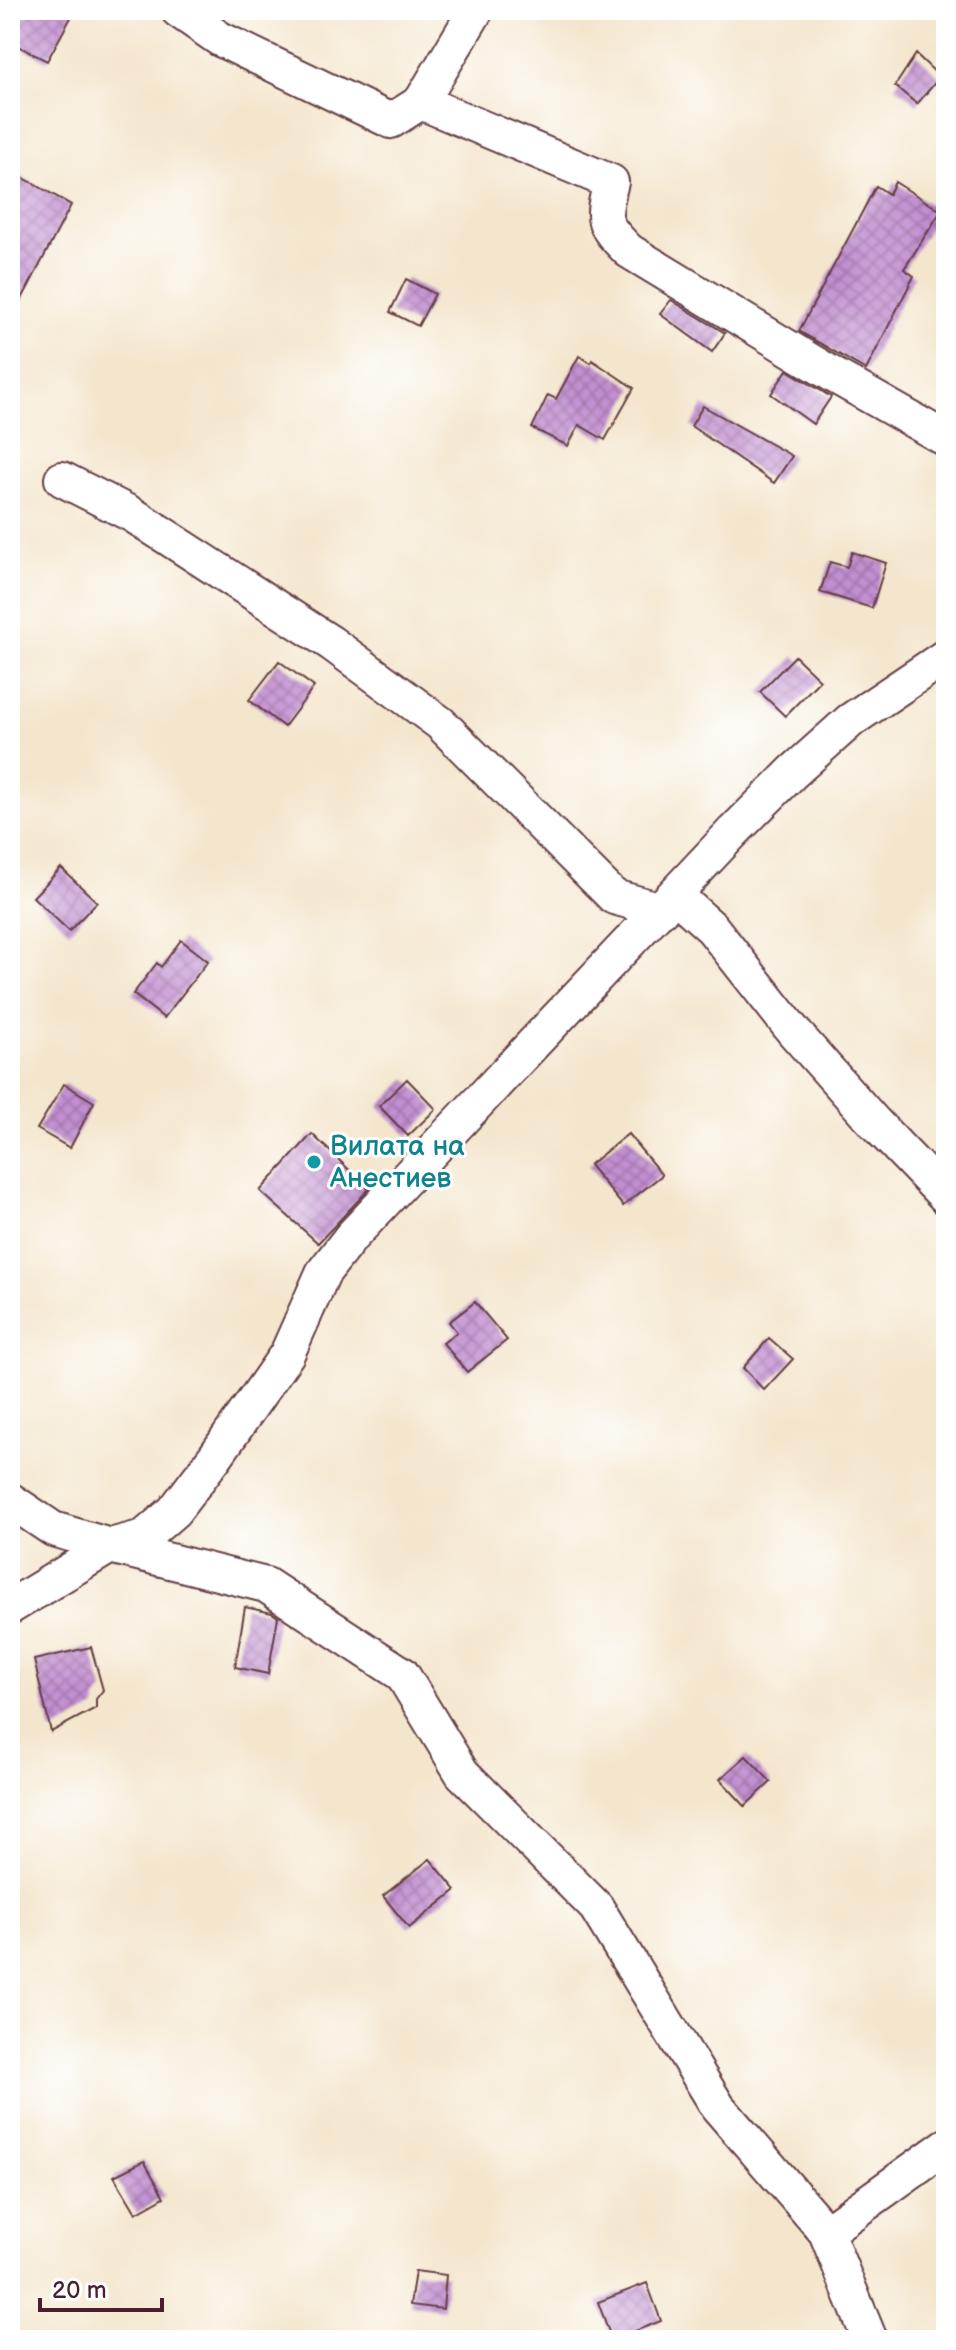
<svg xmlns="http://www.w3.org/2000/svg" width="956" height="2350" viewBox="0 0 956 2350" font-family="'Balsamiq Sans',sans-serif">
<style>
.building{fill:url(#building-cross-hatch)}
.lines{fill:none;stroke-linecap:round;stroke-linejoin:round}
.minor-casing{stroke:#643d43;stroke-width:38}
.minor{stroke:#fff;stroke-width:34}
.culture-dot{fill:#0f9aa8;stroke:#fff;stroke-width:3}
.labels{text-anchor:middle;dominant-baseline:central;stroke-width:6;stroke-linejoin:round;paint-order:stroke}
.culture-label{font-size:28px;fill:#0d838f;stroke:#fff;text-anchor:start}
</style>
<defs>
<pattern id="building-cross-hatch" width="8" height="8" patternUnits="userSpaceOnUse" patternTransform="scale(2)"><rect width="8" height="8" fill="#c28fd1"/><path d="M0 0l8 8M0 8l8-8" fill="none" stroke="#a074aa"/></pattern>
</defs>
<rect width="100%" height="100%" fill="#fff"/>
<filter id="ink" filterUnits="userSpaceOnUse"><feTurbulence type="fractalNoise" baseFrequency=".0125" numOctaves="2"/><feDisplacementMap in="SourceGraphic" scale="16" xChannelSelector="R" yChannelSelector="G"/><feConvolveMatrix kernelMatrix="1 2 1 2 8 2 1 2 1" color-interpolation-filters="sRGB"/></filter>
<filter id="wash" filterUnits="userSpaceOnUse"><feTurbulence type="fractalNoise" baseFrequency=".006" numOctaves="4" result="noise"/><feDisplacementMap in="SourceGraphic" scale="32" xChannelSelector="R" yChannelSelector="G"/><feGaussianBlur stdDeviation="1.8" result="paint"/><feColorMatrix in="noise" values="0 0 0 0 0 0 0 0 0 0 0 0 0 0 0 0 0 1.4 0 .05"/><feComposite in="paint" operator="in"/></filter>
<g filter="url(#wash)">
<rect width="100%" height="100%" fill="#f4e6cd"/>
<g id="blocks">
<!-- building -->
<g class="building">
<path d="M10,10h65l-28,51 -37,-19z"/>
<path d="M916,54l24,23 -23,27 -22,-18z"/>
<path d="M10,170l61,35 -61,117z"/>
<path d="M895,182l46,29 -37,58 10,7 -48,94 -67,-39 77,-145 13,8z"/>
<path d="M406,279l29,15 -17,32 -28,-14z"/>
<path d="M671,300l54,33 -13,19 -52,-38z"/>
<path d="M579,356l12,7 1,-3 42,28 -29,52 -26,-15 -11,21 -36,-18 16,-33 8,4z"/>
<path d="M787,370l44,27 -18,27 -42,-30z"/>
<path d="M703,406l89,50 -18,27 -83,-57z"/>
<path d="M852,552l34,11 -14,45 -52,-16 10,-30 17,5z"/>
<path d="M795,656l25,24 -35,36 -25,-24z"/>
<path d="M279,661l35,26 -30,40 -35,-27z"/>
<path d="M61,868l36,34 -28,29 -36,-34z"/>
<path d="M181,940l27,21 -44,57 -31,-24 24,-31 4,4z"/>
<path d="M407,1079l29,30 -28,27 -29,-30z"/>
<path d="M64,1084l30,18 -24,46 -33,-19z"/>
<path d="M312,1134l57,55 -51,54 -58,-52z"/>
<path d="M628,1134l34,41 -39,31 -34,-41z"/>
<path d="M475,1302l32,38 -40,32 -24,-29 14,-11 -8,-10z"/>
<path d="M769,1338l24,21 -29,31 -21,-22z"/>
<path d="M245,1607l27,6 6,4 -10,57 -33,-7z"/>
<path d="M91,1647l12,43 -7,9v9l-45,24 -17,-72z"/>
<path d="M746,1756l25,26 -26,24 -25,-27z"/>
<path d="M430,1859l26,31 -47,38 -26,-32z"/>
<path d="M144,2161l20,36 -28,16 -22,-37z"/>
<path d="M415,2271l31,4 -3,34 -33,-4z"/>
<path d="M647,2283l14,38 -49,19 -14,-38z"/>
</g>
</g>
</g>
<g filter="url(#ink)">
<use href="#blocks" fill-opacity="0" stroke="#643d43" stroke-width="2"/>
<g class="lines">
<!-- minor casing -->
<g class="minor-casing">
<g id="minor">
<path d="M178,10l42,29 171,82 30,-19"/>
<path d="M476,10l-55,92 190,80c-10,39 -10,41 18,69l206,125 111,63"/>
<path d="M62,479l71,36 198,128 109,80 174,174 47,13"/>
<path d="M675,895l37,33 82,104 80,90 72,75"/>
<path d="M10,1500l43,29 57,17 34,-9 30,-26 41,-54 72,-103 36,-81 28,-36 381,-404 61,-61 58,-52 95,-64"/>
<path d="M10,1607l100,-61 156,39 136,89 60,99 134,134 122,200 108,125 44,108"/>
<path d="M826,2232l120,-86"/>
</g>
</g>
<!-- minor -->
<use href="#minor" class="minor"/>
</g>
</g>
<!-- markers -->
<circle class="culture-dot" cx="314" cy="1162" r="8"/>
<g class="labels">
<!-- culture labels -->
<g class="culture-label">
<text x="330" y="1146">Вилата на<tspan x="330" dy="32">Анестиев</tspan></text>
</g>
</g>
<!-- margin -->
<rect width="956" height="2350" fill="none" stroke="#fff" stroke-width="40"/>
<!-- scale -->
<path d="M40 2298v12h122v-12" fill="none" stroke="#4a1f2b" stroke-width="4"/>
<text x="52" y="2298" font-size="24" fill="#4a1f2b" stroke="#ffffff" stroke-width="6" paint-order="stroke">20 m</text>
</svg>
